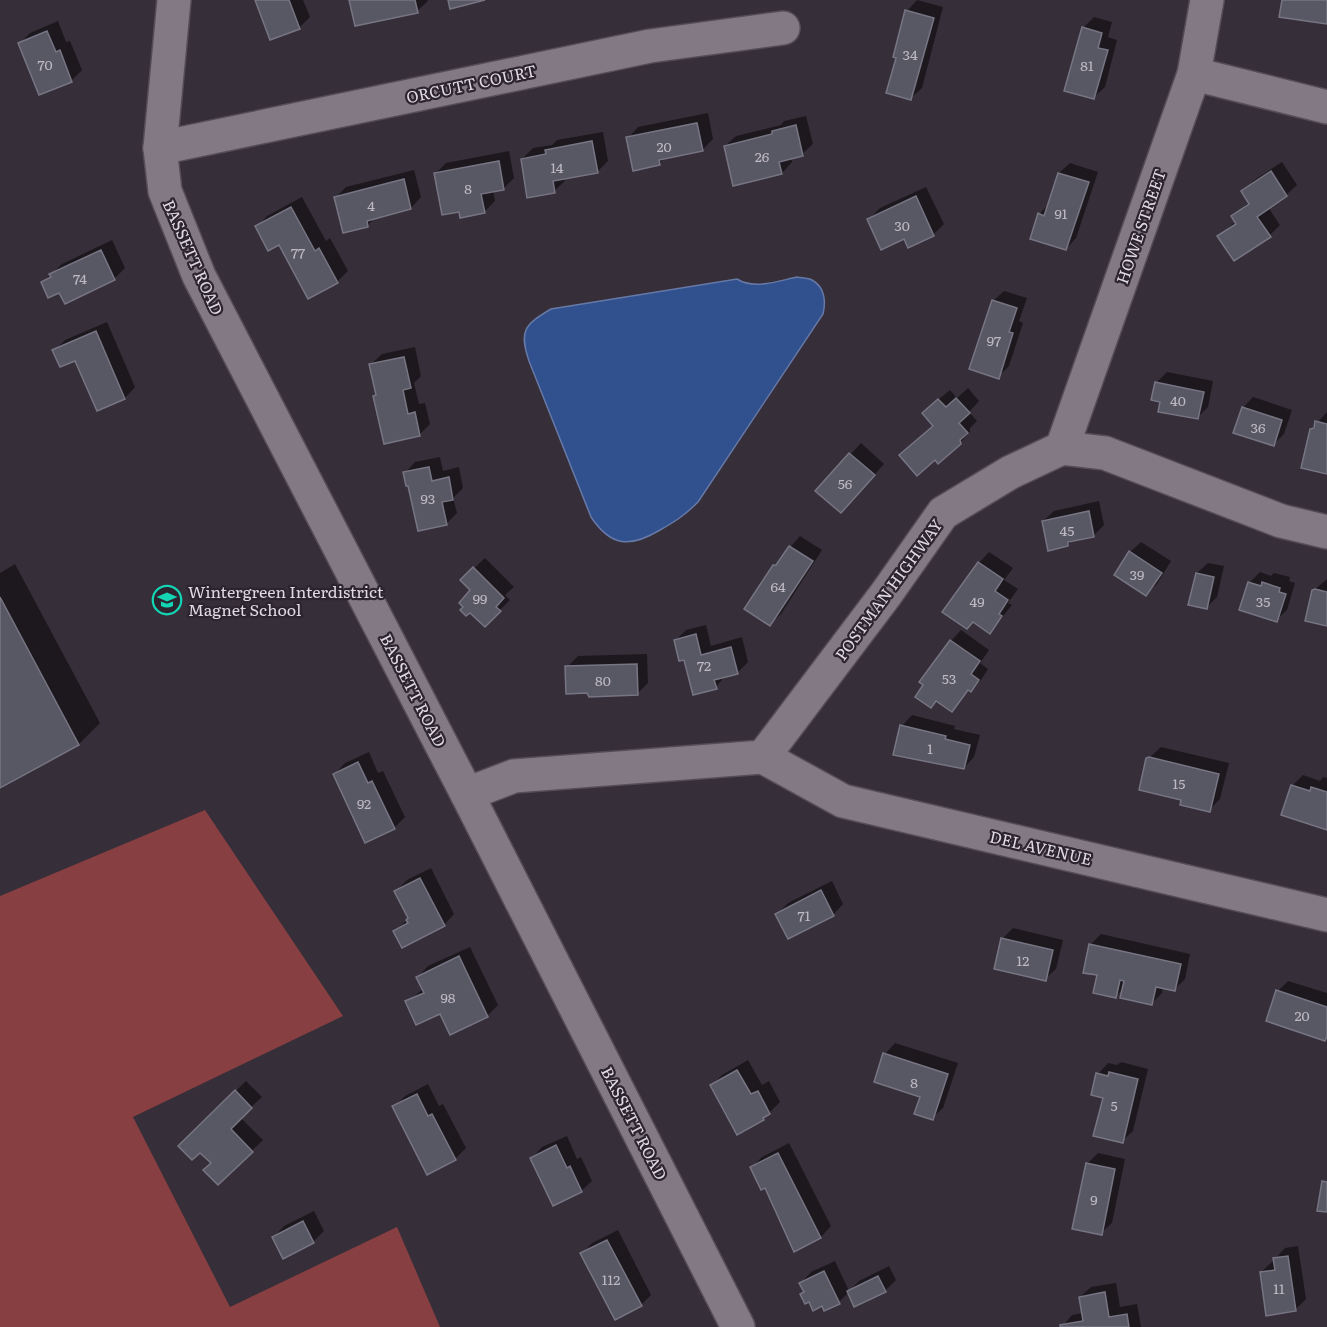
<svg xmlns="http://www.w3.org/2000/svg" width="1327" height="1327" viewBox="0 0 1327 1327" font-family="Literata,serif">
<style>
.green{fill:#873f42}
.water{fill:#31508e;stroke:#6679a7;stroke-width:1.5}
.shadow{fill:#0007}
.building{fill:#585764;stroke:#777583;stroke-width:1.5}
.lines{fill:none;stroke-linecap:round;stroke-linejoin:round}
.minor-casing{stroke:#544d55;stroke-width:36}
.minor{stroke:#837985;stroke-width:33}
.labels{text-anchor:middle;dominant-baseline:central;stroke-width:4.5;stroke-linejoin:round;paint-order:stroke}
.number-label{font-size:14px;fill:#beb9c2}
.street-label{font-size:16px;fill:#e0dae1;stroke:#2c242e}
.poi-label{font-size:16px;fill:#e0dae1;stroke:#2c242e;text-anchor:start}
</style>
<rect width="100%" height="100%" fill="#362e38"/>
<!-- green -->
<path class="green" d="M205,810l138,206 -210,101 97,190 167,-80 43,100h-440v-431z"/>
<!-- water -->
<path class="water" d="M797,277c4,1 11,1 15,3 13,7 14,22 11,34l-125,188c-13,13 -22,19 -38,28 -30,18 -49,17 -69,-13l-62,-156c-10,-30 -5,-36 22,-52l186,-30c17,11 41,2 60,-2z"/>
<!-- shadow -->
<g class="shadow">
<path d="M256,0h47l7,17 -11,11z"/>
<path d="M351,0h76l1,1 -11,10z"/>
<path d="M917,0l26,7 -21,81 -11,10 -4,-87z"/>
<path d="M1094,17l18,5 -4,15 9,3 -12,47 -11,10 -11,-69z"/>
<path d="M58,21l8,21 4,-1 12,29 -10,10 -32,13 -20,-50 10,-10z"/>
<path d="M708,113l5,26 -11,11 -37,8 -6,6 -31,-26 10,-11z"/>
<path d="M806,116l7,28 -11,10 -11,3 1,5 -10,11 -47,11 -10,-38 11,-10 45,-11 3,-4z"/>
<path d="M603,132l5,29 -11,11 -33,5 1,4 -11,10 -32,-32 11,-11 19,-3 5,-5z"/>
<path d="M509,151l5,27 -10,10 -11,2 2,11 -11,11 -24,-2 -24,-37 10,-10z"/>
<path d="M1282,162l15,23 -11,10 -18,12 12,18 -10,10 -51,1 17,-15 -3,-5 16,-14 -6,-10 10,-11z"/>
<path d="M1070,163l28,9 -22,66 -10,11 -27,-35 10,-10 10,-31z"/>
<path d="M414,170l7,27 -10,11 -35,9 -8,8 -33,-27 11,-11z"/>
<path d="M926,187l18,37 -11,11 -28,2 -36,-18 11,-11z"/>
<path d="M302,197l24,44 4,-3 18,33 -11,11 -28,15 -30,-54 -22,-16 10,-11z"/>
<path d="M112,240l13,28 -11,11 -54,12 -17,-9 19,-18z"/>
<path d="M1004,291l23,7 -8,23 4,2 -14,43 -11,11 -5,-76z"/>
<path d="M107,322l28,65 -10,11 -49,-39 -22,-8 11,-11z"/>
<path d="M415,347l6,29 -7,7 5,21 6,-1 5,21 -11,11 -42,-41 -6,-30 11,-10z"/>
<path d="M1167,372l46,9 -5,26 -11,11 -35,-18 -6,-17z"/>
<path d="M968,388l11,13 -10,11 8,9 -7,7v4l-10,11 -26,-18v-22l16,-13 7,8z"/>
<path d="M1253,397l39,13 -8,24 -11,11 -30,-37z"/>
<path d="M1327,412v61l-16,-43z"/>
<path d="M861,443l23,21 -33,37 -34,-10z"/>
<path d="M440,457l3,14 16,-4 4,21 -10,10 4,15 -11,11 -41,-51 10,-11z"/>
<path d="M1099,501l5,24 -10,10 -21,4 -5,6 -25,-24 11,-10z"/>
<path d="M800,536l22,14 -41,64 -11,10 4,-58z"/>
<path d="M1141,542l30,19 -14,23 -11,10 -16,-42z"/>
<path d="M989,552l24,16 -9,12 14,9 -10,14 4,2 -22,27 -16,-11 -30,-10 35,-48z"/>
<path d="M485,558l29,29 -9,8 5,5 -25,25 -12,-35 -11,-10z"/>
<path d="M1208,563l16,3 -7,31 -11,11 -9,-35z"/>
<path d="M15,564l85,159 -21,21 -79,42v-213z"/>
<path d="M1260,572l11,4 3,-3 16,4 -1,4 6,2 -8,27 -11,10 -27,-37z"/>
<path d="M1327,579v45l-14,-33z"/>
<path d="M706,625l5,21 31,-9 6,25 -10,10 -12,3 -10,12 -31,-29 -10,-17 11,-11z"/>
<path d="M961,630l28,20 -9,13 8,6 -7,11 -12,9 -17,21 -26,-25 25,-44z"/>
<path d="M647,654l1,29 -11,11 -70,-27 11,-11z"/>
<path d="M912,715l43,11 -1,3 26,6 -6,22 -10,11 -69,-14 7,-28z"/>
<path d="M1161,747l68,16 -9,36 -11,11 -26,-11 -35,-40z"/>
<path d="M369,752l9,21 5,-2 22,46 -11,11 -59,-54 10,-11z"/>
<path d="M1303,775l17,6 3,-4 4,1v51l-35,-43z"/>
<path d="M431,868l23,46 -10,11 -49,6 15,-14 -14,-26 11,-11z"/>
<path d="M832,881l11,23 -10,11 -56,-1 11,-11z"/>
<path d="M1013,928l50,12 -7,29 -11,10 -43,-40z"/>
<path d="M1101,934l89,20 -5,25 -11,11 -11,-3 -1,6 -11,11 -27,-16 -8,8 -17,-22 -9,-29z"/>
<path d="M470,947l28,58 -11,11 -47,-4 -33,-10 16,-13 -5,-12 10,-11z"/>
<path d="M1288,981l39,12v44l-2,2 -47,-48z"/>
<path d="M895,1043l63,20 -15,45 -11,10 -11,-22 -45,-14 9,-28z"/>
<path d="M748,1060l14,25 7,-4 11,21 -17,17 -51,-34 10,-10z"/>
<path d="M1121,1062l27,7 -15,62 -11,10 -24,-67 10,-11 9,2z"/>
<path d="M246,1081l16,16 -22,20 23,23 -45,43 -6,-20 -12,-12 -20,-5z"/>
<path d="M428,1084l11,22 4,-2 23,44 -11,11 -61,-52 11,-11z"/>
<path d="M567,1136l10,23 4,-2 11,24 -11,10 -49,-33 10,-11z"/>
<path d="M789,1143l42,83 -10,11 -26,13 -30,-64 -14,-18 11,-11z"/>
<path d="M1098,1153l27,6 -13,64 -11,10 -14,-69z"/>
<path d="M314,1211l10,20 -11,11 -39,-5 10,-11z"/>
<path d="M618,1230l33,65 -10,10 -59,-51 10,-11z"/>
<path d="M1298,1246l8,53 -11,11 -34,-38 11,-10 3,-1v-2l10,-11z"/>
<path d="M835,1261l14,30 10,-10 30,-15 7,14 -11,11 -36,1 -10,10 -17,2 -17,-12 -4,-9 10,-11z"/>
<path d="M1116,1283l4,24 17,-3 4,23h-79l10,-12 11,-2 -3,-16 11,-10z"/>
</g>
<!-- building -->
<g class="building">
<path d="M255,0h34l11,29 -30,11z"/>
<path d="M349,0h66l3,13 -63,13z"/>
<path d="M448,0h37l-35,9z"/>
<path d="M1282,0h45v24l-48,-7z"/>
<path d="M905,10l29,8 -23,82 -25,-7 10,-35 -3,-1z"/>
<path d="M1082,27l20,6 -4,15 10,2 -14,49 -30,-8z"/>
<path d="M47,31l9,21 4,-2 12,32 -33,13 -21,-52z"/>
<path d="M697,123l6,28 -44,9 1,5 -27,6 -7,-34z"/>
<path d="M796,125l7,31 -24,6 3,12 -49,12 -9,-40 48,-12v-3z"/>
<path d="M592,141l6,32 -45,8 2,12 -28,5 -6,-39 25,-5 -1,-4z"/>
<path d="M499,161l5,29 -23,4 4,19 -25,5 -1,-6 -17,3 -8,-42z"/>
<path d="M1271,171l16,25 -30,21 14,20 -37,24 -17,-25 19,-12 -5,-8 18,-12 -8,-13z"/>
<path d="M1058,173l31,9 -23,68 -36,-11 8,-26 6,3z"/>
<path d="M404,179l7,30 -44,12 1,6 -25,6 -9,-36z"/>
<path d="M916,196l18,40 -26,12 -4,-9 -23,11 -14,-31z"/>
<path d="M291,207l24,44 4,-3 19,35 -30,16 -29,-54 -11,6 -13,-25z"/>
<path d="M101,250l14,30 -50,24 -6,-11 -11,5 -7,-16 10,-5 -2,-3z"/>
<path d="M992,300l25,8 -8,24 4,1 -14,46 -30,-10z"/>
<path d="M96,331l29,68 -28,12 -22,-50 -15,6 -8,-17z"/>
<path d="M404,357l7,31 -8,2 5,24 7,-2 5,24 -36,8 -11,-48 3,-1 -7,-31z"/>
<path d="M1155,382l49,10 -6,27 -40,-7 2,-10 -9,-2z"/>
<path d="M956,398l14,15 -11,10 9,10 -8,7 1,4 -23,20 -3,-4 -18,16 -18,-21 34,-29 -11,-13 16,-14 8,8z"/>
<path d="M1242,407l40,13 -8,26 -41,-13z"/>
<path d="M1315,421l12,3v50l-26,-6 9,-39 4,-1z"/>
<path d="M849,453l26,22 -34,38 -26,-22z"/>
<path d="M429,467l3,14 17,-4 4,23 -11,2 5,23 -29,6 -10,-45h-2l-3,-14z"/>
<path d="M1089,511l5,26 -26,5v4l-20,5 -6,-30z"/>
<path d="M789,546l24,15 -43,65 -26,-17 29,-44h3z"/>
<path d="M1129,551l33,22 -16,23 -32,-21z"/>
<path d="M978,562l25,17 -8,12 13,9 -9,14 3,2 -12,18 -17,-12 -6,7 -25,-17z"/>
<path d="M473,567l31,31 -8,9 5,4 -16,16 -15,-14 -4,3 -6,-6 3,-3 -4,-4 11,-13 -10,-10z"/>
<path d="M1196,573l18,4 -7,32 -19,-4z"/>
<path d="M1248,582l13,4 1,-4 18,6 -1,4 7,2 -9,28 -38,-12z"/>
<path d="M1315,589l12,3v34l-22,-5 7,-31z"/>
<path d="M0,597l79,148 -79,43z"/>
<path d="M696,634l5,21 30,-8 7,27 -24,6 3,9 -24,6 -9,-35 -5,1 -5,-21z"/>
<path d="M950,640l30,21 -9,13 8,6 -8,12 -3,-2 -16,22 -16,-11 -5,7 -16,-11 8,-12 -4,-3z"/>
<path d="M637,664l1,31 -49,2 -2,-4 -21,1 -1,-28z"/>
<path d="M900,725l46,11 -1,3 25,6 -6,24 -71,-14z"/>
<path d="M1149,757l70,17 -9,38 -30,-7 1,-5 -42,-10 7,-32z"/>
<path d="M358,762l10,21 4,-2 23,48 -30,14 -32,-69z"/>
<path d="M1291,785l19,6 1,-4 16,5v38l-46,-15z"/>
<path d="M420,878l25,48 -43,22 -9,-17 15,-8 -2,-3 2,-2 -14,-27z"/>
<path d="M821,890l13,26 -46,23 -13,-25z"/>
<path d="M1001,938l52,12 -7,31 -52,-12z"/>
<path d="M1089,944l92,20 -6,27 -19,-4 -4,18 -32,-7 4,-17 -4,-1 -4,18 -23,-5 4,-18 -14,-2z"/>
<path d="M459,956l29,61 -38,18 -10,-21 -24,11 -11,-24 19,-8 -8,-16z"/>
<path d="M1276,990l51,17v29l-2,5 -59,-20z"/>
<path d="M883,1053l65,21 -15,46 -19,-6 6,-17 -46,-15z"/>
<path d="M737,1070l14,24 7,-3 12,23 -7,4 1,2 -27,15 -27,-50z"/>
<path d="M1109,1072l29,7 -15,64 -30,-7 10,-38 -12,-3 5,-22 12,3z"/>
<path d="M235,1090l17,18 -21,21 22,23 -35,33 -15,-15 8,-7 -11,-10 -8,7 -14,-14z"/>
<path d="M417,1094l11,22 4,-2 24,46 -29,15 -35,-69z"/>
<path d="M556,1145l11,23 3,-2 12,26 -29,14 -23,-48z"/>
<path d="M778,1153l43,85 -27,14 -29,-64 -4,2 -11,-23z"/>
<path d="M1086,1163l29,6 -13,66 -30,-6z"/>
<path d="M1322,1181l5,1v30l-10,-1z"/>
<path d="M303,1221l11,22 -31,16 -11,-22z"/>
<path d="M607,1240l35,66 -27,14 -35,-67z"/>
<path d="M1288,1256l8,55 -30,5 -6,-44 15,-2 -2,-12z"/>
<path d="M824,1271l16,33 -16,7 -2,-5 -9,5 -4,-9 -4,2 -5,-10 4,-2 -5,-9z"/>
<path d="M878,1276l8,16 -32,15 -7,-16z"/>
<path d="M1105,1292l4,25 18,-3 2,13h-69v-2l23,-4 -4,-24z"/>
</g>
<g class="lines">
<!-- minor casing -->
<g class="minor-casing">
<g id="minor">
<path d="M174,0l-14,148 5,43 34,85 268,518 271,533"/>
<path d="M1194,74l133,33"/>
<path d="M160,148l490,-102 133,-18"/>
<path d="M1062,448l132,-374 13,-74"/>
<path d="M763,757l80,44 484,114"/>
<path d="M467,794l47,-18 249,-19 123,-163 57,-81 68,-41 51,-24 43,5 176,68 46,11"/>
</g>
</g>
<!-- minor -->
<use href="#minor" class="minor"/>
</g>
<!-- icons -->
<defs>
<g id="school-ring" transform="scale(1.5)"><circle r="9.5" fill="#2c242e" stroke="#14d5b3" stroke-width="1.5"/><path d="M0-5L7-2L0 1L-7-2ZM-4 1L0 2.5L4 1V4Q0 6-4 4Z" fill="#14d5b3"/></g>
</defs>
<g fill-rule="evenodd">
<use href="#school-ring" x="167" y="600"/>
</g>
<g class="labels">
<!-- number labels -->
<g class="number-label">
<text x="910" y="54">34</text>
<text x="45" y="64">70</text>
<text x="1087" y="65">81</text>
<text x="664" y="146">20</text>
<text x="762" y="156">26</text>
<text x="557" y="167">14</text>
<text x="468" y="188">8</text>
<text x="371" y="205">4</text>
<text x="1061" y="213">91</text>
<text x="902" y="225">30</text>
<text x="298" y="252">77</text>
<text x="80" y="278">74</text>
<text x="994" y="340">97</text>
<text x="1178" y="400">40</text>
<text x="1258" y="427">36</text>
<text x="845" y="483">56</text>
<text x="428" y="498">93</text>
<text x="1067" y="530">45</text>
<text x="1137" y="574">39</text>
<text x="778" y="586">64</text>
<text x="480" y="598">99</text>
<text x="977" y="601">49</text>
<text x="1263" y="601">35</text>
<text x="704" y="665">72</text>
<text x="949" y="678">53</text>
<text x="603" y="680">80</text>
<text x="930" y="748">1</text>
<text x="1179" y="783">15</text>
<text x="364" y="803">92</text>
<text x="804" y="915">71</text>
<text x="1023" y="960">12</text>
<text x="448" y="997">98</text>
<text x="1302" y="1015">20</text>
<text x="914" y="1082">8</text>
<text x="1114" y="1105">5</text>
<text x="1094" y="1199">9</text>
<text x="611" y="1279">112</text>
<text x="1279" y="1288">11</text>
</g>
<!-- street labels -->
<g class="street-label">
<text transform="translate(471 83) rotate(-12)">ORCUTT COURT</text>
<text transform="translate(1140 226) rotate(-71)">HOWE STREET</text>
<text transform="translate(194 257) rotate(66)">BASSETT ROAD</text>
<text transform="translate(888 589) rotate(-54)">POSTMAN HIGHWAY</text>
<text transform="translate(414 690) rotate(63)">BASSETT ROAD</text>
<text transform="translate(1041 847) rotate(13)">DEL AVENUE</text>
<text transform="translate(635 1123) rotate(63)">BASSETT ROAD</text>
</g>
<!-- poi labels -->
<g class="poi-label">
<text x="188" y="591">Wintergreen Interdistrict<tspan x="188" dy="18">Magnet School</tspan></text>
</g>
</g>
</svg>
